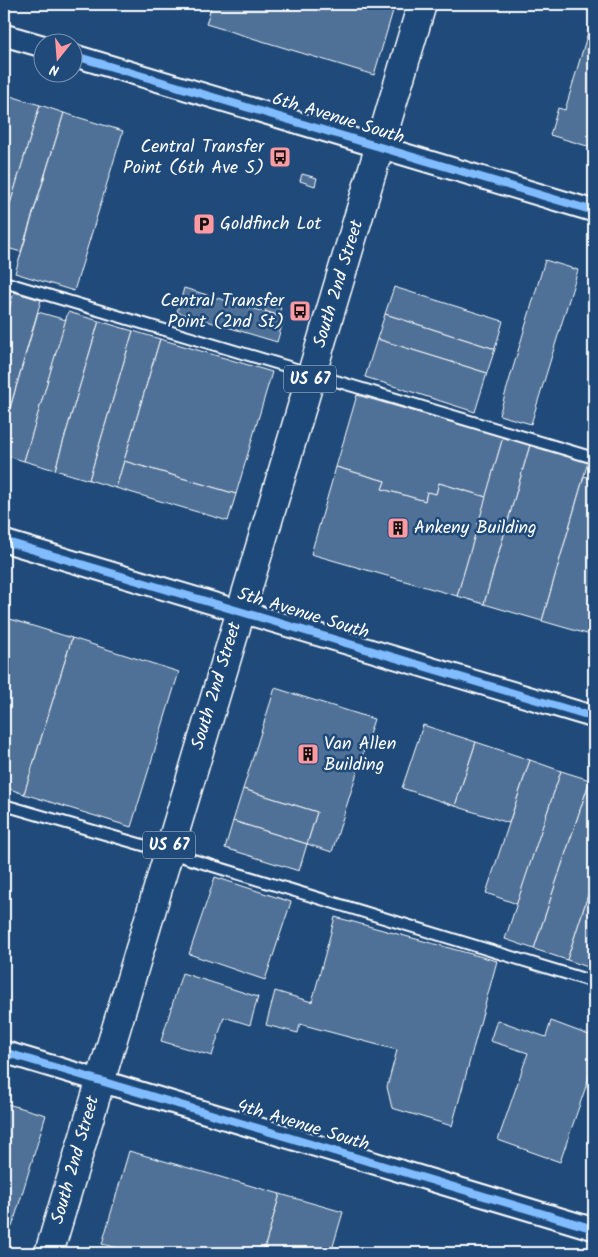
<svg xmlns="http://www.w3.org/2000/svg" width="598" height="1257" viewBox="0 0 598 1257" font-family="Kalam,sans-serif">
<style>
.building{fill:#507197;stroke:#fff}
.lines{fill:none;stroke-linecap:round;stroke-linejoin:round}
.service-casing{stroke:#fff;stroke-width:14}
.minor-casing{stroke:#fff;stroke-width:25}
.primary-casing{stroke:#fff;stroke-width:31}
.service{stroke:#1f4a7a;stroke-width:10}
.minor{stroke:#1f4a7a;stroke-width:21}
.primary{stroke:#1f4a7a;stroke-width:28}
.cycleway-casing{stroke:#1f4a7a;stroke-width:11}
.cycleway{stroke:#80bcff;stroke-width:8}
.labels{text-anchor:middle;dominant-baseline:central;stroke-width:5;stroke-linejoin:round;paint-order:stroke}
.shield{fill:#1f4a7a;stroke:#bcc9d7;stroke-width:1}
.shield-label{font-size:16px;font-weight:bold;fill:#fff}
.street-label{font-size:18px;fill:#fff;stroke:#1f4a7a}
.poi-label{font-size:18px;fill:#fff;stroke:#1f4a7a;text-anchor:start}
</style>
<rect width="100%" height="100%" fill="#1f4a7a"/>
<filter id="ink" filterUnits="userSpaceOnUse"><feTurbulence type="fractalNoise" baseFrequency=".02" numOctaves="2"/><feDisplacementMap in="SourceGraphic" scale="10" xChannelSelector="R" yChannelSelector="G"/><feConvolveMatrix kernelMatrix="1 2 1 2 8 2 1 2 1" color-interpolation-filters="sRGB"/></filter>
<g filter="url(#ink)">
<!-- building -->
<g class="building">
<path d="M212,4h183l-21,71 -168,-51z"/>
<path d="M594,12v136l-44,-13 8,-27 7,2z"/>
<path d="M7,95l33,10 -36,119v-117z"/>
<path d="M40,105l24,8 -43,139 -17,-5v-23z"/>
<path d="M64,113l59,18 -49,160 -59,-18z"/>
<path d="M302,174l15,4 -2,8 -15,-5z"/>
<path d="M545,260l33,10 -47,154 -32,-9z"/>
<path d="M394,287l109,34 -8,28 -110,-35z"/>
<path d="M184,288l100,30 -7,24 -100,-30z"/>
<path d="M14,292l27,8 -37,129v-104z"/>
<path d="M267,304l14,4 -3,7 -13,-4z"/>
<path d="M38,312l28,8 -42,141 -20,-6v-26z"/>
<path d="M68,312l31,9 -44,149 -31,-9z"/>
<path d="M385,314l110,35 -8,24 -110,-34z"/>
<path d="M99,321l34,10 -44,149 -34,-10z"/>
<path d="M133,331l27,8 -44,149 -27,-8z"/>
<path d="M160,339l112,33 -36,122 -112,-33z"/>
<path d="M377,339l110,34 -12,39 -110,-35z"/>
<path d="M357,395l146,42 -17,60 -47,-14 -3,11 -9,-2 -2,9 -43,-12 3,-8 -49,-14z"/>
<path d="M503,437l27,8 -46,159 -27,-8z"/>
<path d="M530,445l58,17 -46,159 -58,-17z"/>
<path d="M124,461l112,33 -8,27 -112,-33z"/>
<path d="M336,467l49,14 -3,8 43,12 2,-9 9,2 3,-11 47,14 -29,99 -146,-42z"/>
<path d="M584,476l10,3v157l-52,-15z"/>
<path d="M4,617l6,2 -6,19z"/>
<path d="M10,619l62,19 -48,156 -20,-7v-149z"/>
<path d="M72,638l107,34 -48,155 -107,-33z"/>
<path d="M275,688l99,31 -42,133 -25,-8 10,-32 -74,-23z"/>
<path d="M423,725l53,17 -21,64 -53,-18z"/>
<path d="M476,742l54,18 -21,63 -54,-17z"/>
<path d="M530,760l31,11 -44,133 -31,-11z"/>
<path d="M561,771l29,9 -56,169 -29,-10z"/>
<path d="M590,780l4,2v95l-27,83 -33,-11z"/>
<path d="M243,789l74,23 -10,32 -74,-23z"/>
<path d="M233,821l74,23 -8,27 -74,-23z"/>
<path d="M215,877l76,25 -26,78 -76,-26z"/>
<path d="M594,877v92l-27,-9z"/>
<path d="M335,917l162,44 -45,165 -60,-18 -5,-21 10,-37 -97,-26 -2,9 -32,-8 9,-34 37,11z"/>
<path d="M182,973l76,24 -8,28 -26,-8 -12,39 -51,-15z"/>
<path d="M497,1020l49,17 5,-16 43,16v26l-34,99 -62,-22 30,-87 -38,-12z"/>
<path d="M4,1103l42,12 -34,112 -8,-2z"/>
<path d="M129,1151l151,43 -17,59h-126l-35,-9z"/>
<path d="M280,1194l63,18 -12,41h-68z"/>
</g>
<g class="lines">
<!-- service casing -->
<g class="service-casing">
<g id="service">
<path d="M4,282l590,176"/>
<path d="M4,805l163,47 427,130"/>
</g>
</g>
<!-- minor casing -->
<g class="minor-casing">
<g id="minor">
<path d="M4,35l38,11"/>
<path d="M72,55l522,156"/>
<path d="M4,541l590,176"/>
<path d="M4,1052l590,177"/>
</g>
</g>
<!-- primary casing -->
<g class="primary-casing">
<path id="primary" d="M49,1253c121,-417 251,-832 373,-1249"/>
</g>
<!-- service -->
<use href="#service" class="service"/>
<!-- minor -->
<use href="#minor" class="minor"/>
<!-- primary -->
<use href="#primary" class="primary"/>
<!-- cycleway casing -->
<g class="cycleway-casing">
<g id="cycleway">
<path d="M72,55l522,156"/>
<path d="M4,541l590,176"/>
<path d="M4,1052l590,177"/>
</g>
</g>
<!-- cycleway -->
<use href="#cycleway" class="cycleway"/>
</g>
</g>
<!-- icons -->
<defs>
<g id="bus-square" transform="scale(1.125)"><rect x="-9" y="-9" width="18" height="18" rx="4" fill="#ff9aa2" stroke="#1f4a7a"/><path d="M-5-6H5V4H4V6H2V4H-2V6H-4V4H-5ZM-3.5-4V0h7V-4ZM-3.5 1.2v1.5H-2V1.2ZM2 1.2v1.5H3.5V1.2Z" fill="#111"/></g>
<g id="parking-square" transform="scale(1.125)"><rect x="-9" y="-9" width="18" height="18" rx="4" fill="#ff9aa2" stroke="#1f4a7a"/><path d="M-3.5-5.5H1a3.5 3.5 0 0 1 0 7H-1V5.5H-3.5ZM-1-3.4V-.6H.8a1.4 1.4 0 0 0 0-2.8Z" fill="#111"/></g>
<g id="building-square" transform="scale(1.125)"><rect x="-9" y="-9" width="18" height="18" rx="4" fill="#ff9aa2" stroke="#1f4a7a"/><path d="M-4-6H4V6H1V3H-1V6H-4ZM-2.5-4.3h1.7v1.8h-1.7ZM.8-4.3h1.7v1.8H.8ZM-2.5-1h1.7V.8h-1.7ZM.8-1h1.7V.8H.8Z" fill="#111"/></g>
</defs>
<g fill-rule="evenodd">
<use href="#bus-square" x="280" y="157"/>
<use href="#parking-square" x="204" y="224"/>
<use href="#bus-square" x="300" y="311"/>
<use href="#building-square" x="398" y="528"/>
<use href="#building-square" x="308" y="754"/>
</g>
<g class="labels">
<!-- shield labels -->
<g class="shield">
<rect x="284" y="365.5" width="52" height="27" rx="4"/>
<rect x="143" y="831.5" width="52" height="27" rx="4"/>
</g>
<g class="shield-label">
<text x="310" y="379">US 67</text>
<text x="169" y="845">US 67</text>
</g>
<!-- street labels -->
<g class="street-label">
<text transform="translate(338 119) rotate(17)">6th Avenue South</text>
<text transform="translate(339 284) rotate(-73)">South 2nd Street</text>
<text transform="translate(303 614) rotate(17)">5th Avenue South</text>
<text transform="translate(217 686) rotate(-73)">South 2nd Street</text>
<text transform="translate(303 1126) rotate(17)">4th Avenue South</text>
<text transform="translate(76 1160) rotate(-74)">South 2nd Street</text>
</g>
<!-- poi labels -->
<g class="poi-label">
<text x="264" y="147" text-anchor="end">Central Transfer<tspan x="264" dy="21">Point (6th Ave S)</tspan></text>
<text x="220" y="224">Goldfinch Lot</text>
<text x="284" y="301" text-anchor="end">Central Transfer<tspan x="284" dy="21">Point (2nd St)</tspan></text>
<text x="414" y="528">Ankeny Building</text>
<text x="324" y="744">Van Allen<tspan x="324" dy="21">Building</tspan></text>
</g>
</g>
<!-- margin -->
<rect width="598" height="1257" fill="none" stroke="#1f4a7a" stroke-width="20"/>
<rect x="10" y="10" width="578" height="1237" fill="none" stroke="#fff" stroke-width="2" filter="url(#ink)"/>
<!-- north arrow -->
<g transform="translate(58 58) rotate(197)"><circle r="24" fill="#1f4a7a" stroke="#7992af"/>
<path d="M0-4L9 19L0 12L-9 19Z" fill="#ff9aa2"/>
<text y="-8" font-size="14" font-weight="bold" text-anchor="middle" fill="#ffffff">N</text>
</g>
</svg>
